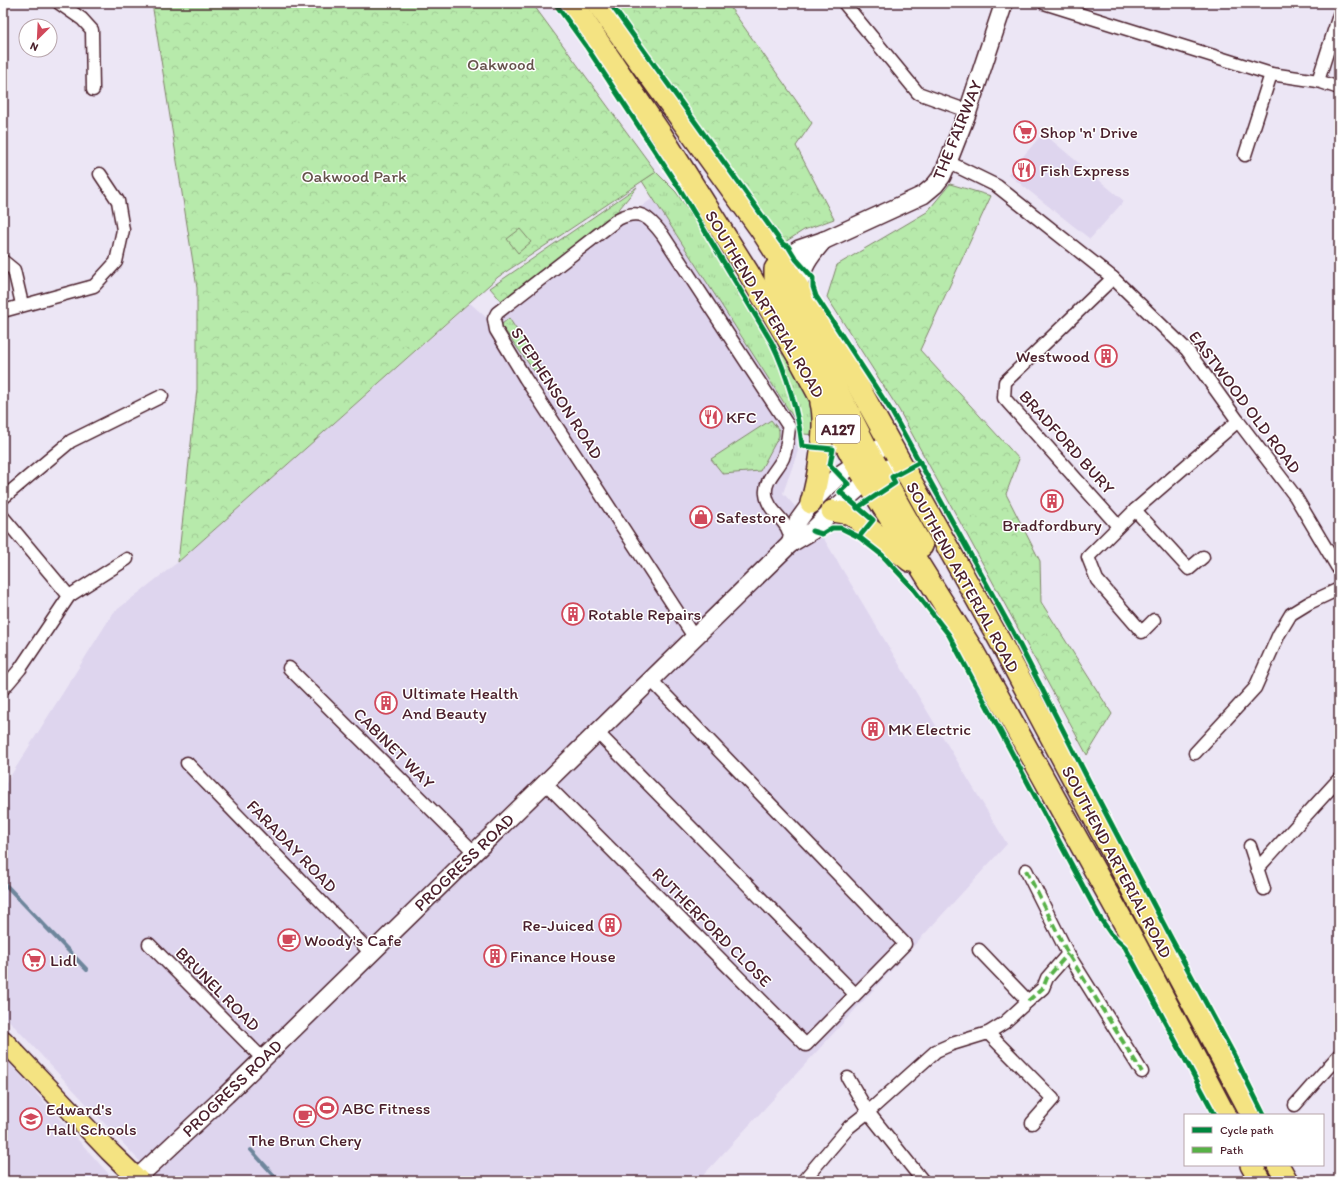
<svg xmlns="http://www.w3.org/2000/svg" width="1342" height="1184" viewBox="0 0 1342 1184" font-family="Itim,sans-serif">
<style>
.built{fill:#ded5ee}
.grass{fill:url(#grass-tufts);stroke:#80846b}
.forest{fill:url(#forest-crowns);stroke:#80846b}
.pitch{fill:#b7eaab;stroke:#80846b}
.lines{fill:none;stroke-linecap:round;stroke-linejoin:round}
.stream{stroke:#6e869c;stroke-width:4}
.street-casing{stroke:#4a1f2b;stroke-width:15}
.secondary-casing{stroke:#4a1f2b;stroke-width:20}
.primary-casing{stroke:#4a1f2b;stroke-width:22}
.highway-casing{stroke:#4a1f2b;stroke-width:24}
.street{stroke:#fff;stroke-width:12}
.secondary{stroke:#fff;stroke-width:17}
.primary{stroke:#f4e382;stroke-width:19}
.highway{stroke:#f4e382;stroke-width:21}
.quiet{stroke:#57b146;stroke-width:4;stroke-dasharray:8 4;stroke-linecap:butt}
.cycleway-casing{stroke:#fff;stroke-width:8}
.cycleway{stroke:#00873e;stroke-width:5}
.labels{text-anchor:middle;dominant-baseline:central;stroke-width:3;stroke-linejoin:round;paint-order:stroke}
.shield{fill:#fff;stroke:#80626b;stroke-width:1}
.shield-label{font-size:16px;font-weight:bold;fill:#4a1f2b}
.park-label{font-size:17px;fill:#65524b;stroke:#fff}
.street-label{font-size:17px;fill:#4a1f2b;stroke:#fff}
.poi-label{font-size:17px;fill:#4a1f2b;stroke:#fff;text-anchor:start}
</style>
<defs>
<pattern id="grass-tufts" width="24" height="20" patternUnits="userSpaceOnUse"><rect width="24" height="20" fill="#b7eaab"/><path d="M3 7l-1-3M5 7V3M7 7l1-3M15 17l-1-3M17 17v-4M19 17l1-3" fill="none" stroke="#9fc893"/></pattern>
<pattern id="forest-crowns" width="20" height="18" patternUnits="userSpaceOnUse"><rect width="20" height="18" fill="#b7eaab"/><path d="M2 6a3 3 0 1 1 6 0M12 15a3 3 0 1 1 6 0" fill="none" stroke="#9fc893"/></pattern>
</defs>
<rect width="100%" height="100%" fill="#ece6f5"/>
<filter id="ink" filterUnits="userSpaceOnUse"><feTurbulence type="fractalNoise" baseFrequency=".025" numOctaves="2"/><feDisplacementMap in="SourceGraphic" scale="8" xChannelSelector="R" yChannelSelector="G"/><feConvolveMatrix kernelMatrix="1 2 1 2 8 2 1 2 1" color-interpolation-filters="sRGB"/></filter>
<g filter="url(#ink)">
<!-- built -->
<g class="built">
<path d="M1043,133l81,68 -34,38 -82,-65z"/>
<path d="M653,198l151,236 -21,59 41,46 183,305 -309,337h-540l-155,-167v-226l110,-175 65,-51 292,-259 19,17z"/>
<path d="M3,1056l112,125h-112z"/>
</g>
<!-- grass -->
<g class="grass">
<path d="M656,172l20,20 44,65 50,89 19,12 25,41v36l-10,-1 -162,-253z"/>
<path d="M509,318l31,48 -6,5 -33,-46z"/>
<path d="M771,420l8,10v6l-19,35 -37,3 -12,-15z"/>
</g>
<!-- forest -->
<g class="forest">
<path d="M152,3h380l124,169 -158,105 -320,285 19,-173v-101z"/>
<path d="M613,3h114l85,120 -16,23 38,73 -30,11 -19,12z"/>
<path d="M950,184l41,12 -71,154 99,109 -13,35 34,67 1,41 71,112 -25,41 -188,-345 -72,-113 10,-32 90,-53z"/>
<path d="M637,187l-38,47 -96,69 -13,-15z"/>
</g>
<!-- pitch -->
<path class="pitch" d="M520,229l11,13 -13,11 -11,-14z"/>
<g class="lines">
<!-- stream -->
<g class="stream">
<path d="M3,882l84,88"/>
<path d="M251,1150l28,31"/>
</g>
<!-- street casing -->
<g class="street-casing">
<g id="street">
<path d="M59,3l23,16 10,11 1,60"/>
<path d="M844,3l74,90 50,18"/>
<path d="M1044,3l227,71 47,7 21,7"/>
<path d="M1318,81l21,-66"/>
<path d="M1245,155l26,-81"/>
<path d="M948,162l49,24 116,92 74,72 51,71 57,75 44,74"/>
<path d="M3,261l11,9 8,34"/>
<path d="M1113,278l-108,104 -1,16 114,128"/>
<path d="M3,311l91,-25 22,-24 7,-32 -5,-29 -18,-27"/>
<path d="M3,498l68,-57 91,-45"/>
<path d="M1135,510l54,59 14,-12"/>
<path d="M3,517l66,79 -49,73 -17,20"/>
<path d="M69,596l58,-37"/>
<path d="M1154,620l-12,12 -45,-52 -9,-23 47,-47 103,-89"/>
<path d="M694,637l-169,-259 -29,-48 -2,-11 3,-6 121,-94c22,-11 31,-2 44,15l127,193c-1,10 -2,21 -6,31 -5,11 -19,22 -17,36 2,20 26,27 24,48"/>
<path d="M289,668l185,184"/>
<path d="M597,732l258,262"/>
<path d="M1195,753l60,-65 24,-54 12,-20 18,-11 30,-14"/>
<path d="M187,763l184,190"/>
<path d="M545,783l261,262 99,-101 -254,-264"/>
<path d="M1250,846l14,43"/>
<path d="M1257,869l82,-90"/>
<path d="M1026,870l42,84 74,118"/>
<path d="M149,944l114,115"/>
<path d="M1028,1001l15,-13 4,-10 21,-24"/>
<path d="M988,1033l65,66 -21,24"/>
<path d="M848,1078l20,34 55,69"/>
<path d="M1295,1105l44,-50"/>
<path d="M803,1181l46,-54 19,-15 68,-61 16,-7 36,-11 16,-10 24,-22 -49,-51"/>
</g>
</g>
<!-- secondary casing -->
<g class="secondary-casing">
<g id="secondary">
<path d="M781,261l18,-12 26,-9 98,-45 12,-10 7,-9 6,-14 20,-51 36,-108"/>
<path d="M800,290c-1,-21 11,-35 24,-50"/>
<path d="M790,544l8,-23 13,-18 28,-28 31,-21 19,-11"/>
<path d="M137,1178l89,-83 564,-551 22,-13 20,-20 34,-29 33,-20"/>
</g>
</g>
<!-- primary casing -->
<g class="primary-casing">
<path id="primary" d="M3,1040l106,111 31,30"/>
</g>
<!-- highway casing -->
<g class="highway-casing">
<g id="highway">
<path d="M572,3l89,131 87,138 52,88 56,104 116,185 163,294 90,172"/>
<path d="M597,3l164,227 76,118 164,295 251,472"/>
<path d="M781,261l-6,8v9l3,9 26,42 26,47 40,78 52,92"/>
<path d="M811,503c7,-22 16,-78 10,-100"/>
<path d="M832,511l13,2 11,5 54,43"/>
<path d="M1251,1165l9,16"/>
<path d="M1278,1165l9,16"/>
</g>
</g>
<!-- street -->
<use href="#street" class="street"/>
<!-- secondary -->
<use href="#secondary" class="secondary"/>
<!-- primary -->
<use href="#primary" class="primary"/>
<!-- highway -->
<use href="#highway" class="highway"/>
<!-- quiet -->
<g class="quiet">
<path d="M1026,870l42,84 74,118"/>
<path d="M1028,1001l15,-13 4,-10 21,-24"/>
</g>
<!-- cycleway casing -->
<g class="cycleway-casing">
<g id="cycleway">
<path d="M555,3l31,43 95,145 91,152c14,28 27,72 30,103l31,3 -3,16 18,19 -8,8 33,28 -14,17"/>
<path d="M610,3l171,239 3,3 4,1 8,13 17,19v9l3,9 76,116 121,220 78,153 80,153 63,117 30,60"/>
<path d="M857,508l38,-25 -3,-6 28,-15"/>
<path d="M812,531l10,3 10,-6h9l18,9 23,18 28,30 39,50 151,283 11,16 14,13 90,168"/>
</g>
</g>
<!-- cycleway -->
<use href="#cycleway" class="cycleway"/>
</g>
</g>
<!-- icons -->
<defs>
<g id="supermarket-ring" transform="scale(1.15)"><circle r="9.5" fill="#fff" stroke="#d1495b" stroke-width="1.5"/><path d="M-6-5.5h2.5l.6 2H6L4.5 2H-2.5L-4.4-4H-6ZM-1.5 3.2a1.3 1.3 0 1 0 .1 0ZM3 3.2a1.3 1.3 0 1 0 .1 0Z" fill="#d1495b"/></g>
<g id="restaurant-ring" transform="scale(1.15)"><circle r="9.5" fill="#fff" stroke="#d1495b" stroke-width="1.5"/><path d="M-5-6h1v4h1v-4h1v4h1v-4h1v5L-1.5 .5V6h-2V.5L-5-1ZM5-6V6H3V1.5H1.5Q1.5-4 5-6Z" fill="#d1495b"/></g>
<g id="building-ring" transform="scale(1.15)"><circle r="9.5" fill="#fff" stroke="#d1495b" stroke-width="1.5"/><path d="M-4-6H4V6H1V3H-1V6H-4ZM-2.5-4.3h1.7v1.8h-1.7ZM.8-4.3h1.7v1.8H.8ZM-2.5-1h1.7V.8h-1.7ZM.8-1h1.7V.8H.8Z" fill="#d1495b"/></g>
<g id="shop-ring" transform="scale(1.15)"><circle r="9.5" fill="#fff" stroke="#d1495b" stroke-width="1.5"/><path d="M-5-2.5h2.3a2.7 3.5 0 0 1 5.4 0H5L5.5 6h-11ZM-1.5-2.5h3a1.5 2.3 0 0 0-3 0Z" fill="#d1495b"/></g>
<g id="cafe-ring" transform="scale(1.15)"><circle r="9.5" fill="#fff" stroke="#d1495b" stroke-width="1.5"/><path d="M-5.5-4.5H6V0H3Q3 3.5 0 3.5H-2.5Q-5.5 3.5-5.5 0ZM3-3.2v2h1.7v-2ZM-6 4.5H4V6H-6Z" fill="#d1495b"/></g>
<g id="stadium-ring" transform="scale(1.15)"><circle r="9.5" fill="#fff" stroke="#d1495b" stroke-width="1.5"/><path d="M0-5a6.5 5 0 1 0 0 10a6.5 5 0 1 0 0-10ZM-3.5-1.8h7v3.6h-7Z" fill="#d1495b"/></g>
<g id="school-ring" transform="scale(1.15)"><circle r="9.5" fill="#fff" stroke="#d1495b" stroke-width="1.5"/><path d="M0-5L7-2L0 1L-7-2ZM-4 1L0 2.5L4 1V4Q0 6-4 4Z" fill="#d1495b"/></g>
</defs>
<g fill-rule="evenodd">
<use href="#supermarket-ring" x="1025" y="132"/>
<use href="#restaurant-ring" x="1024" y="170"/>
<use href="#building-ring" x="1106" y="356"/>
<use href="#restaurant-ring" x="711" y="417"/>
<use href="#building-ring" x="1052" y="501"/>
<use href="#shop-ring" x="701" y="517"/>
<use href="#building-ring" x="573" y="614"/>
<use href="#building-ring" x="386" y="703"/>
<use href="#building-ring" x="873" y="729"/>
<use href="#building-ring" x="610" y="925"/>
<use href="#cafe-ring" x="289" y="940"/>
<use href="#building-ring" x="495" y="956"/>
<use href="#supermarket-ring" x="34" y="960"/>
<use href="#stadium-ring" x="327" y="1108"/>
<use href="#cafe-ring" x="305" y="1116"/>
<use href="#school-ring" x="31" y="1119"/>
</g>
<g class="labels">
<!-- shield labels -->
<rect class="shield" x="816" y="415" width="44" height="28" rx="3"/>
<g class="shield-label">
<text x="838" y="429">A127</text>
</g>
<!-- park labels -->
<g class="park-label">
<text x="501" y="64">Oakwood</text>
<text x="354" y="176">Oakwood Park</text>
</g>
<!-- street labels -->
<g class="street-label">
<text transform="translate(957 130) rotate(-68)">THE FAIRWAY</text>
<text transform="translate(765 304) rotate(59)">SOUTHEND ARTERIAL ROAD</text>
<text transform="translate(557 393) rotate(57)">STEPHENSON ROAD</text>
<text transform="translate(1245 402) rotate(53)">EASTWOOD OLD ROAD</text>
<text transform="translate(1067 442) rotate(48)">BRADFORD BURY</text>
<text transform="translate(963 577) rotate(61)">SOUTHEND ARTERIAL ROAD</text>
<text transform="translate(394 748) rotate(45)">CABINET WAY</text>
<text transform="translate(292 846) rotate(46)">FARADAY ROAD</text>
<text transform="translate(464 862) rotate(-44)">PROGRESS ROAD</text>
<text transform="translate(1117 862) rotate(62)">SOUTHEND ARTERIAL ROAD</text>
<text transform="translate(712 927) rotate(45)">RUTHERFORD CLOSE</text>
<text transform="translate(218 989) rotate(45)">BRUNEL ROAD</text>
<text transform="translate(232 1088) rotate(-44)">PROGRESS ROAD</text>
</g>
<!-- poi labels -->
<g class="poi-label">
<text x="1040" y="132">Shop 'n' Drive</text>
<text x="1040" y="170">Fish Express</text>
<text x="1090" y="356" text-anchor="end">Westwood</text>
<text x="726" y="417">KFC</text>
<text x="716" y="517">Safestore</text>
<text x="1052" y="525" text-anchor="middle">Bradfordbury</text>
<text x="588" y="614">Rotable Repairs</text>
<text x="402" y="693">Ultimate Health<tspan x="402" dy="20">And Beauty</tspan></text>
<text x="888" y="729">MK Electric</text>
<text x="594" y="925" text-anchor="end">Re-Juiced</text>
<text x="304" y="940">Woody's Cafe</text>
<text x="510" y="956">Finance House</text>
<text x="50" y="960">Lidl</text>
<text x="342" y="1108">ABC Fitness</text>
<text x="46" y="1109">Edward's<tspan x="46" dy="20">Hall Schools</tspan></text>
<text x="305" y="1140" text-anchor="middle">The Brun Chery</text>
</g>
</g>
<!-- margin -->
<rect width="1342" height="1184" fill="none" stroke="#fff" stroke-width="16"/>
<rect x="8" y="8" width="1326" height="1168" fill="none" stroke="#4a1f2b" stroke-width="1.5" filter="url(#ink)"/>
<!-- legend -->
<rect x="1184" y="1114" width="140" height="52" fill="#ffffff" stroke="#b7a5aa"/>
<rect x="1192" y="1127" width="20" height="6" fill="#00873e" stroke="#b7a5aa"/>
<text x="1220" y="1134" font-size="12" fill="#4a1f2b">Cycle path</text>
<rect x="1192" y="1147" width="20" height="6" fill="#57b146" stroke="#b7a5aa"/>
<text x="1220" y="1154" font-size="12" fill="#4a1f2b">Path</text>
<!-- north arrow -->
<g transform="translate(38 38) rotate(204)"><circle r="19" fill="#ffffff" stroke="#b7a5aa"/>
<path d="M0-3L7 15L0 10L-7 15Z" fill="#d1495b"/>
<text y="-6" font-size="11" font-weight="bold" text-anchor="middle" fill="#4a1f2b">N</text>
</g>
</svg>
